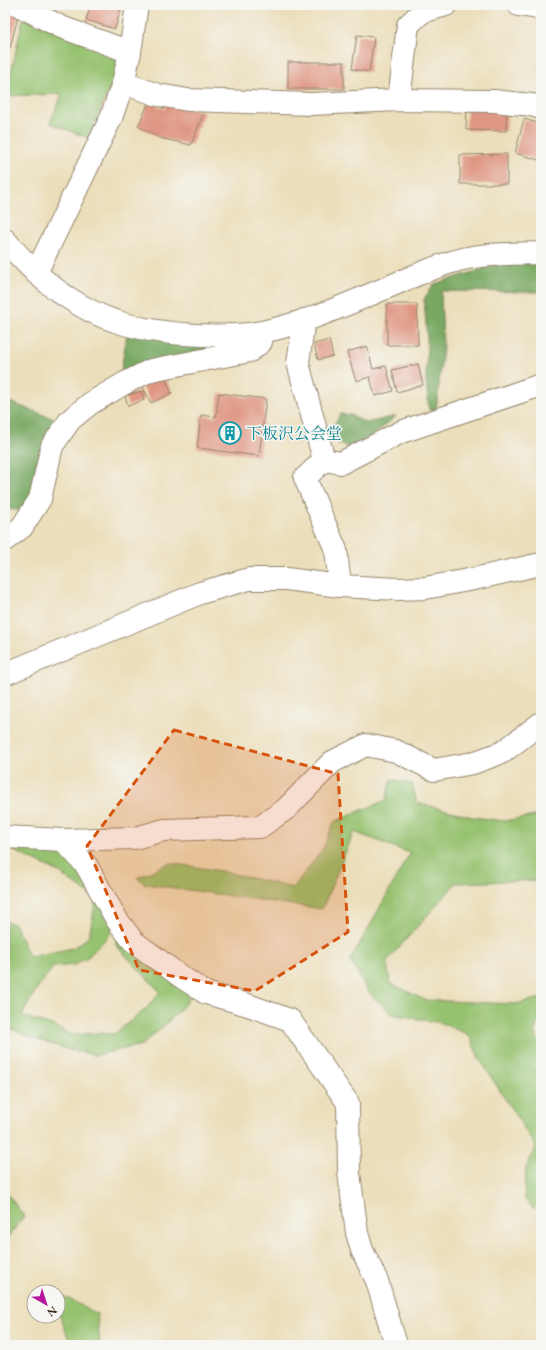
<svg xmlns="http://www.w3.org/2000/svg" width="546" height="1350" viewBox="0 0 546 1350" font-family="'EB Garamond','Noto Serif JP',serif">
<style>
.green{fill:#96c270;stroke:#687647}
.forest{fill:#78a862;stroke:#5a6940}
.building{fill:#df9682}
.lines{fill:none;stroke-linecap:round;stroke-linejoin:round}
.minor-casing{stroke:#93846c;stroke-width:24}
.minor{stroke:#fff;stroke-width:22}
.marked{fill:#d7540e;fill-opacity:0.2;stroke:#d7540e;stroke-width:3;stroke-dasharray:8 5;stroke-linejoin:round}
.labels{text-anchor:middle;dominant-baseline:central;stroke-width:3;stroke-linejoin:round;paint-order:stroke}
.culture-label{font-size:16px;fill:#0d838f;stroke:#f6f6f2;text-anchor:start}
</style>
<rect width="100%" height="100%" fill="#f6f6f2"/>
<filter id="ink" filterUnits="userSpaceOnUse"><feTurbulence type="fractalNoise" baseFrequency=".025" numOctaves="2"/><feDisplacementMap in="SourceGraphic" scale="8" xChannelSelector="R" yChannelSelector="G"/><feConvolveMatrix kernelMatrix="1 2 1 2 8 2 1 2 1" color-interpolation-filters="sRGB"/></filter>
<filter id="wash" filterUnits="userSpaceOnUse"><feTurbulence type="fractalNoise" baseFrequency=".012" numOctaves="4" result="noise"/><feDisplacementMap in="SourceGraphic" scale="16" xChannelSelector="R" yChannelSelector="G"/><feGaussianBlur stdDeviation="0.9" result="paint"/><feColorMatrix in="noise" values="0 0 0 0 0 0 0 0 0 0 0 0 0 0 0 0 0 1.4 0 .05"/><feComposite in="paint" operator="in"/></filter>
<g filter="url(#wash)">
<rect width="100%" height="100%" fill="#ebdeba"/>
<!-- green -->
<g class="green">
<path d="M23,19l92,33 5,12 -32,74 -38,-15 12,-29 -56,2z"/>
<path d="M391,779l21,5 5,19 38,9 17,5 33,4 30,-5 6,-7v71l-85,3 -69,78 3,22 35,17 90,4 26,-6v17l-7,17 7,12v158l-7,7 -10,-11 2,-30 10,-21 -57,-89 -10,-23 -28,-12 -49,-9 -23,-21 -19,-33 18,-31 42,-76 -56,-21 -32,77 -176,-25 -9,-6 32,-15 52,8 72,17 30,-39 11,-27 52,-22z"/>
<path d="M6,843l59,10 49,59 -3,21 -22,23 -14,9 -22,2 -19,26 -12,23 30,9 20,10 27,-2 15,1 32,-25 14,-17 -45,-48 5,-12 69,60 -2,10 -20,21 -25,22 -46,10 -26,-5 -41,-13 -24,-11v-105l9,3 16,33 43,-9 16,-11 7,-38 -39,-28 -47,-22z"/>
<path d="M8,1195l16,21 -19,25v-44z"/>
<path d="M58,1293l39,21 3,31h-33l3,-2 -12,-33z"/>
</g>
<!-- forest -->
<g class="forest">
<path d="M541,260v32l-100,-1 2,56 -7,65 -7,-2 -3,-29 1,-43 -3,-39 10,-15 62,-19z"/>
<path d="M127,334l113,12 -113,30 -6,-6z"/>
<path d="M5,400l57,22 -36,89 -21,-2z"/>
<path d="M341,414l10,1 15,8 30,-7 -21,18 -25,13 -11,-3 -5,-7 -2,-10z"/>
</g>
<g id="blocks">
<!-- building -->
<g class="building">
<path d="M91,5h31l-7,24 -29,-9z"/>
<path d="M5,10l14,3 -9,35 -5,-1z"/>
<path d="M357,35l17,2 -5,35 -17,-3z"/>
<rect x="288" y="62" width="56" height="27"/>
<path d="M168,100l36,12 -13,33 -31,-7 -22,-12 11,-24 16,7z"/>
<path d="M467,106l40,1 -1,24 -40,-1z"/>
<path d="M524,119l17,5v31l-2,5 -24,-7z"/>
<path d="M507,154v30h-47v-29z"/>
<path d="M387,304h30l1,41h-31z"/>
<path d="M329,340l4,16 -15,4 -4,-16z"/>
<path d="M367,346l6,23 13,-3 7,25 -18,5 -5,-19 -14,4 -9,-29z"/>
<path d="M418,364l5,21 -26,7 -5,-22z"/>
<path d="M164,376l8,17 -21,10 -9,-17z"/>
<path d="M141,391l3,9 -16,6 -3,-10z"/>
<path d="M219,393l47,6 -7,57 -62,-8 4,-33 15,2z"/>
</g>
</g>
</g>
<g filter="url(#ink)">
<use href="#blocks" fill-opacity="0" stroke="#93846c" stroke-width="1"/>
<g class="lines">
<!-- minor casing -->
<g class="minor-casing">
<g id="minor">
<path d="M18,5l43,22 69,25"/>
<path d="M519,5l22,3"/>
<path d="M123,83l35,12 30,5 123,4 88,-4 95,1 38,4 9,3"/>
<path d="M399,100l9,-75 14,-13 24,-7"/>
<path d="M5,240c18,21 38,42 62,57 15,10 32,19 48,24 41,14 105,18 147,11 19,-4 45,-12 63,-19 29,-11 56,-23 84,-35 18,-7 35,-15 54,-19 25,-6 52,-5 78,-6"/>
<path d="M36,273l75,-155 12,-35 7,-31 7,-47"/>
<path d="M304,320l-6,43 26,97 -19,18 31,72 4,36"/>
<path d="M324,460l17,3 60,-31 140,-47"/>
<path d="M5,540l17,-13 18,-28 12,-53 18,-26 21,-17 34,-20 26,-13 99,-19 11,-9 1,-10"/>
<path d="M5,674l195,-81 49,-14h37l54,7 58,3 27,-1 49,-9 67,-15"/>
<path d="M5,837l58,3 72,-2 29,-8 96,-3 26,-18 46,-47 34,-17 30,6 38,19 39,-7 30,-11 38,-29"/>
<path d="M63,840l23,25 31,55 16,21 47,35 26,17 42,12 42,15 58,83 1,70 8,60 5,17 15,31 19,64"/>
</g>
</g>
<!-- minor -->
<use href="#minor" class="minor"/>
</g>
</g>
<!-- marked area -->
<path class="marked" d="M174,730l164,44 10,158 -93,59 -116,-21 -52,-124z"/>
<!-- icons -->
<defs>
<g id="building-ring" transform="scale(1.15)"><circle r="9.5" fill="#f6f6f2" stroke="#0f9aa8" stroke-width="1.5"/><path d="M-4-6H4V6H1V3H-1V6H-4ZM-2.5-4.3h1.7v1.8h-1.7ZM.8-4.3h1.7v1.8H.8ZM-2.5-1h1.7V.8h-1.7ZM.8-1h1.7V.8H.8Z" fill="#0f9aa8"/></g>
</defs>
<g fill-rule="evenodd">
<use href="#building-ring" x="230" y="433"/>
</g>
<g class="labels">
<!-- culture labels -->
<g class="culture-label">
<text x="246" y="433">下板沢公会堂</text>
</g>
</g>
<!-- margin -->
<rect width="546" height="1350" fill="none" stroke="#f6f6f2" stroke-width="20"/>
<!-- north arrow -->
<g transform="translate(46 1304) rotate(141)"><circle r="19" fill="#f6f6f2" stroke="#aba49d"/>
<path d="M0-3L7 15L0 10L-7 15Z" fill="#b5179e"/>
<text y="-6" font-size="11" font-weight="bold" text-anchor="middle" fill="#3b2a1e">N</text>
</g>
</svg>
